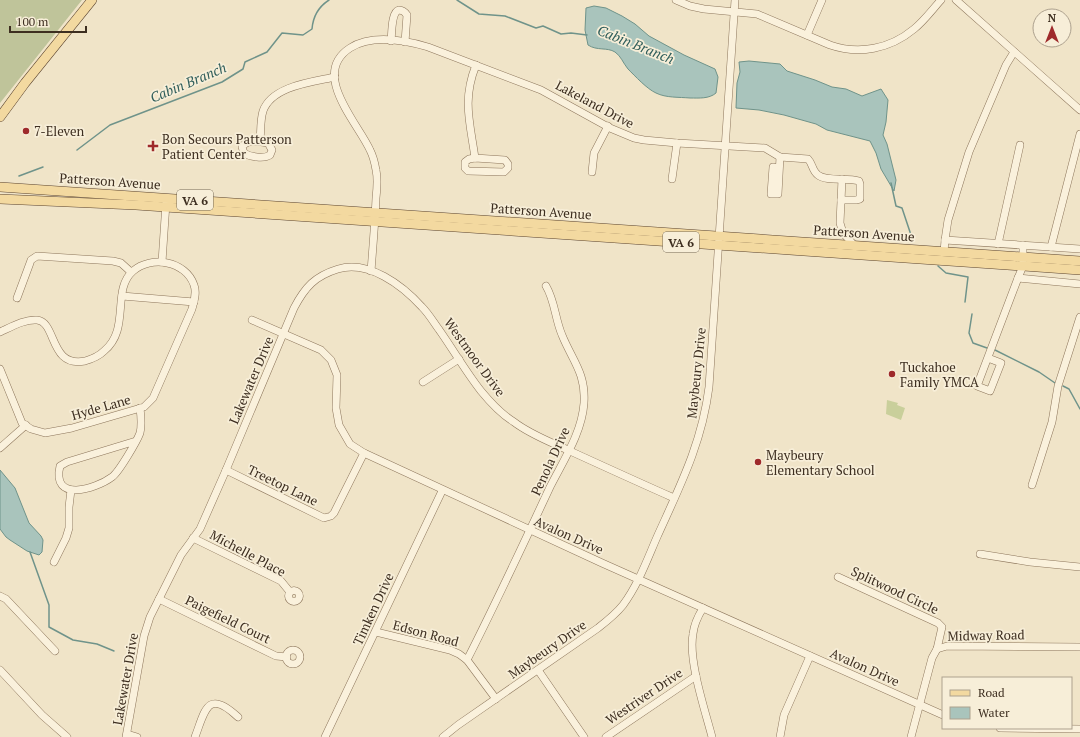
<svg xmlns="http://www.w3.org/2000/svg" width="1080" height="737" viewBox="0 0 1080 737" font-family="'PT Serif',serif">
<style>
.green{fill:#c9cf9b}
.cemetery{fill:#bfc49a}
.water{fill:#a9c4bc;stroke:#6f938a}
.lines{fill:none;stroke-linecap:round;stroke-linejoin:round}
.stream{stroke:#6f938a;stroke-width:1.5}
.minor-casing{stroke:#8d765c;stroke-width:8}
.major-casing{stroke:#5b4430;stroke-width:10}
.minor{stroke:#faf1dc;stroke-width:7}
.major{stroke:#f3d9a0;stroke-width:9}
.poi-dot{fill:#9e2a2b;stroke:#f7eed8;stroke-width:1.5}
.labels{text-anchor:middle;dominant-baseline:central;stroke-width:3.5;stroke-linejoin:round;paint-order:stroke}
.shield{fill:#f7eed8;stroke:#756857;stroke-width:1}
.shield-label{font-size:12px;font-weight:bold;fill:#3d2e20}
.street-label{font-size:13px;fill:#3d2e20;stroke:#f7eed8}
.poi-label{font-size:13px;fill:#3d2e20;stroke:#f7eed8;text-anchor:start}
.water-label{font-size:14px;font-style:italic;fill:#2f5d5a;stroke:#f7eed8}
</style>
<rect width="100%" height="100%" fill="#f0e4c8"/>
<!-- green -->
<path class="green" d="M887,400l11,3 -1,2 8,3 -4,12 -15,-6z"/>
<!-- cemetery -->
<path class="cemetery" d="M0,0h82l-82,103z"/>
<!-- water -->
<g class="water">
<path d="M594,6l12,2 16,8 13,8 14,12 35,19 31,14 3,8 -2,16c-7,6 -17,5 -26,5 -11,-1 -24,0 -34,-5 -9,-4 -21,-17 -28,-24 -5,-6 -7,-13 -13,-17 -8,-5 -18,-1 -27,-7l-3,-15 1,-22z"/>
<path d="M749,61l31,3 7,7 28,9 17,7 14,2 16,7 19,-7 7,11 -2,22 -3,13 4,9 9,36 -2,11 -13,-22 -5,-16 -6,-12 -43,-11 -11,-6 -32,-9 -25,-5 -23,-2 1,-25 3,-11 -1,-10z"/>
<path d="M0,470l15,18 14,35 12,13 2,4 -1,12 -3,3 -12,-4 -17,-11 -4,-3 -6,-8z"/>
</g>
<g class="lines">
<!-- stream -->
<g class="stream">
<path d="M457,0l22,14 26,2 31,12 7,-2 18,8 10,-1 16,2"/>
<path d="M77,150l33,-25 112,-43 21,-13 2,-7 22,-10 15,-19 21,2 9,-6c1,-13 6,-22 17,-29"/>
<path d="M19,176l24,-9"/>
<path d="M891,183l5,23 6,2 11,33"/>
<path d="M938,266l8,7 22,4 -3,25"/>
<path d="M972,314l-3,19 4,10 14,5"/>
<path d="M995,350l44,22 16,11"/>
<path d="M1063,386l6,3 11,20"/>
<path d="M30,552l19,53v22l24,13 24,4 17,7"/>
</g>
<!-- minor casing -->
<g class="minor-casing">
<g id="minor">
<path d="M676,0l14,6 14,3 53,5 73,31c29,10 60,4 84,-16 10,-8 18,-19 27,-29"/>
<path d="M956,0l124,110"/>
<path d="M807,35l15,-35"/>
<path d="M391,41c1,-7 0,-29 8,-31 4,0 6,2 8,5l-2,27"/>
<path d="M254,141l14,2 4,7 -2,5c-6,4 -20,2 -26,-2l-2,-6c3,-5 7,-5 12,-6z"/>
<path d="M260,142c1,-10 0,-21 3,-31 9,-25 49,-29 72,-34"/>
<path d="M475,158l30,2 3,4v4l-4,4 -36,-1 -3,-3v-6l4,-3z"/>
<path d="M475,158c-5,-36 -13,-58 1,-93"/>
<path d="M779,168l-6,-1 -2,27h7l2,-37"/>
<path d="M592,172l2,-19 14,-27"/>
<path d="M672,179l5,-36"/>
<path d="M842,179l-2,44 3,10 11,12"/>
<path d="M945,240l135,9"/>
<path d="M998,244l22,-99"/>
<path d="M1051,247l29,-113"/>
<path d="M944,252l1,-12 3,-20 21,-68 37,-87 8,-13"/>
<path d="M162,262l4,-59"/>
<path d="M371,271c2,-25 4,-49 5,-73 1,-9 2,-19 0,-28 -1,-6 -3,-14 -6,-20 -12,-27 -60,-76 -20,-102 22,-14 54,-8 78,-1l113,43 69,38 24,10 10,2 33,3 88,5 15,9 28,2c5,5 4,12 10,16 8,7 30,2 41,6l1,3v15l-4,1h-15"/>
<path d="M1018,278l62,6"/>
<path d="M122,296l72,6"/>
<path d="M17,298l13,-35 1,-3 6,-4 76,5 8,2 10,9"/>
<path d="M252,320l69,30 10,10 6,15 -1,33 3,17 11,19 14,9 238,110 341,152"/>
<path d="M0,332c11,-5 25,-13 37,-12 20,2 12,48 48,41 7,-2 14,-5 19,-10 27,-22 7,-61 29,-80 18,-16 53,-10 61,14 3,8 0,16 -2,24l-39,89 -9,9 -72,21 -27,5 -14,-4 -9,-6 -22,-54"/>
<path d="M988,358l13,5 -11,28 -13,-5 41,-108 5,-12v-21"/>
<path d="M423,382l36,-23"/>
<path d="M136,441l-69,21 -7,4c-9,37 36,23 52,11 7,-5 25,-36 28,-44 2,-8 1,-17 0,-25"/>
<path d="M0,448l26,-23"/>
<path d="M226,470l98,48 7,-2 3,-3 30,-60"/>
<path d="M1032,485l20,-63 6,-36 22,-69"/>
<path d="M193,538l88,43 9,11"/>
<path d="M980,554l50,8 50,5"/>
<path d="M54,562l12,-24 3,-10v-21l2,-17"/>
<path d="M838,577l100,46 4,4 -5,22 -5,9 -21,79"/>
<circle cx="294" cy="596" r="5.5"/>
<path d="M0,596l6,3 49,52"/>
<path d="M159,599l117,57 11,1"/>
<path d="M703,608c-5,8 -9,16 -10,26 -5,26 12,76 19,103"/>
<path d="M376,632l74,18 9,4 8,6 29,39"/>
<path d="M937,649l10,-3 133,1"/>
<circle cx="293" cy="657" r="7"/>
<path d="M467,660c29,-57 56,-115 83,-173 13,-26 32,-54 34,-84 2,-30 -12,-43 -22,-68 -7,-16 -7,-34 -16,-49"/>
<path d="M0,670l42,45 25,22"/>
<path d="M538,670l46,67"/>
<path d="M1000,728l80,1"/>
<path d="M127,734l10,3"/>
<path d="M126,737l18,-101 6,-19 31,-62 19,-26 26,-59 68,-162c11,-21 21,-32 44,-39 31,-9 64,16 84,38 7,7 12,16 18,24 14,20 26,41 41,60 9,11 20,23 33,31 17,13 37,20 56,29 35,16 70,32 104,47"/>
<path d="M195,737c10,-26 12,-49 43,-20"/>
<path d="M325,737l117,-246"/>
<path d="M443,737l15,-12 140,-97c9,-7 18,-14 25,-23 15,-20 24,-45 34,-68 23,-51 45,-94 52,-150l26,-387"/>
<path d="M606,737l90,-61"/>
<path d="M780,737l4,-22 26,-59"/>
</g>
</g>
<!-- major casing -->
<g class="major-casing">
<g id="major">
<path d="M0,117l25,-34 67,-83"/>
<path d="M0,187l1080,74"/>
<path d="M0,199l136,6 944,65"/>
</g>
</g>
<!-- minor -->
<use href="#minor" class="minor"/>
<!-- major -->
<use href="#major" class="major"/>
</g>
<!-- markers -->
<g class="poi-dot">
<circle cx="26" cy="131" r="4"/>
<path d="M151 140h4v4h4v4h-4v4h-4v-4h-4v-4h4z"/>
<circle cx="892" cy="374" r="4"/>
<circle cx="758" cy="462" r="4"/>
</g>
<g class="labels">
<!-- shield labels -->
<g class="shield">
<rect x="177" y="190" width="36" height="20" rx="3"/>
<rect x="663" y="232" width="36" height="20" rx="3"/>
</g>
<g class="shield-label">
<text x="195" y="200">VA 6</text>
<text x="681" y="242">VA 6</text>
</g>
<!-- street labels -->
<g class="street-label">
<text transform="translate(595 104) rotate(28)">Lakeland Drive</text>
<text transform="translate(110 181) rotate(4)">Patterson Avenue</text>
<text transform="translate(541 211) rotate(4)">Patterson Avenue</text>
<text transform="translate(864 233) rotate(4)">Patterson Avenue</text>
<text transform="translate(475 357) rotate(54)">Westmoor Drive</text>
<text transform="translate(696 373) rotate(-84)">Maybeury Drive</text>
<text transform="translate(251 380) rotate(-67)">Lakewater Drive</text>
<text transform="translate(101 407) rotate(-16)">Hyde Lane</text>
<text transform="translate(550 461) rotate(-65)">Penola Drive</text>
<text transform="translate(283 485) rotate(26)">Treetop Lane</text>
<text transform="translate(569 535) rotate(24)">Avalon Drive</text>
<text transform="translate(248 553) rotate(28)">Michelle Place</text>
<text transform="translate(895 590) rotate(25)">Splitwood Circle</text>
<text transform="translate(373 609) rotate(-65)">Timken Drive</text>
<text transform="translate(228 619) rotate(26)">Paigefield Court</text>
<text transform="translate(426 633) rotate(15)">Edson Road</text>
<text transform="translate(986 635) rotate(-1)">Midway Road</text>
<text transform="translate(547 649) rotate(-35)">Maybeury Drive</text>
<text transform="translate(865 667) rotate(24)">Avalon Drive</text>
<text transform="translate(125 679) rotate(-80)">Lakewater Drive</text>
<text transform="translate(644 696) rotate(-34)">Westriver Drive</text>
</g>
<!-- poi labels -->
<g class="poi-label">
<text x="34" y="131">7-Eleven</text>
<text x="162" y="139">Bon Secours Patterson<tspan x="162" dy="15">Patient Center</tspan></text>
<text x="900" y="367">Tuckahoe<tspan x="900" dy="15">Family YMCA</tspan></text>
<text x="766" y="455">Maybeury<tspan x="766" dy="15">Elementary School</tspan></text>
</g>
<!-- water labels -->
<g class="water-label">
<text transform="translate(636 44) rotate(22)">Cabin Branch</text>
<text transform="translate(188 82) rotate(-23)">Cabin Branch</text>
</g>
</g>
<!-- legend -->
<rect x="942" y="677" width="130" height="52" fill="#f7eed8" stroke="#ada18e"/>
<rect x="950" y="690" width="20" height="6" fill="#f3d9a0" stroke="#ada18e"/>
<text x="978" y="697" font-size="12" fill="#3d2e20">Road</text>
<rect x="950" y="707" width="20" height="12" fill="#a9c4bc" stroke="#ada18e"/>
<text x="978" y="717" font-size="12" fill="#3d2e20">Water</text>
<!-- north arrow -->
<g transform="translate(1052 28)"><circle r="19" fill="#f7eed8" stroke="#ada18e"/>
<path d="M0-3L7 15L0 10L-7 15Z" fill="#9e2a2b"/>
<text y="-6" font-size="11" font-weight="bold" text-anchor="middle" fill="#3d2e20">N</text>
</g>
<!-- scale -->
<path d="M10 26v6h76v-6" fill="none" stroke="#3d2e20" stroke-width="2"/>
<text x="16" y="26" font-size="12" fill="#3d2e20" stroke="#f7eed8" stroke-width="3" paint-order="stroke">100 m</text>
</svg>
